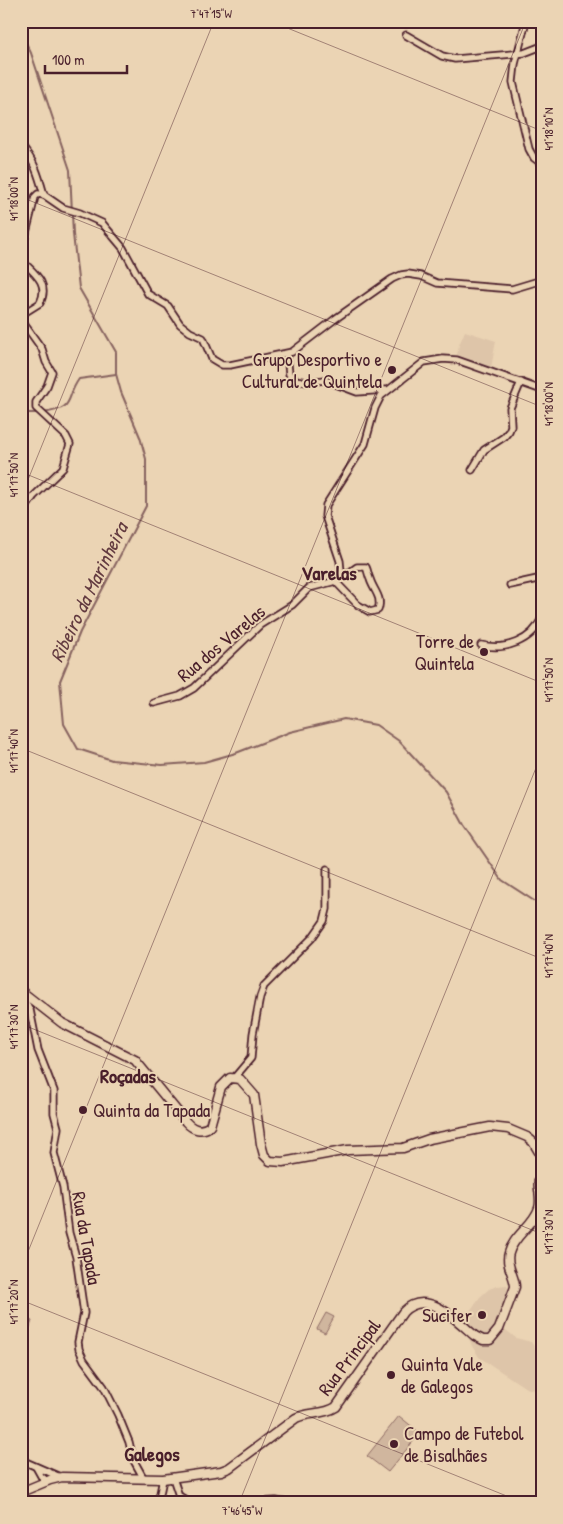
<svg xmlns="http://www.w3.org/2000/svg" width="563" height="1524" viewBox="0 0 563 1524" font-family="'Patrick Hand',sans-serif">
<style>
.built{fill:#dec5a9}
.green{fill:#d0b69e;stroke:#8d6a64}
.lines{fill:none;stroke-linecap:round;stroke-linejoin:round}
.stream{stroke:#86625e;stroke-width:2}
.street-casing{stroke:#4a1f2b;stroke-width:9}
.secondary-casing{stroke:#4a1f2b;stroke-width:11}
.street{stroke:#ebd4b4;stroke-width:5.5}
.secondary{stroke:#ebd4b4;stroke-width:8}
.ticks{fill:none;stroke:#4a1f2b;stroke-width:1;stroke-opacity:0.45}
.poi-dot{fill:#4a1f2b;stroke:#ebd4b4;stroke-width:2}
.labels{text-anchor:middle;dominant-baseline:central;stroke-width:4;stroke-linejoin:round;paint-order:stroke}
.poi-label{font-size:19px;fill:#4a1f2b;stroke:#ebd4b4;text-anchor:end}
.street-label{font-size:19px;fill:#4a1f2b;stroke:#ebd4b4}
.neighbourhood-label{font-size:20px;font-weight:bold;fill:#4a1f2b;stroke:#ebd4b4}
.water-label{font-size:20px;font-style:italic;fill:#633b40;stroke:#ebd4b4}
.neatline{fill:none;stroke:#4a1f2b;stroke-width:2}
.ticks-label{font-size:12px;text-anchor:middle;fill:#4a1f2b}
</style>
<rect width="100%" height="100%" fill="#ebd4b4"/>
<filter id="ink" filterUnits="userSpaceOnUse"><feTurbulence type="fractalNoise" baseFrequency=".02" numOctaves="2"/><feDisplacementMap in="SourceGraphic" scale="10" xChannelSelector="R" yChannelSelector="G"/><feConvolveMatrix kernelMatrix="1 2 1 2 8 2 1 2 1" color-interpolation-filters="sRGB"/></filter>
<g filter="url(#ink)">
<!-- built -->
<g class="built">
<path d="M465,331l31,10 -5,27 -34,-13 2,-10z"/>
<path d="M507,1285l1,8 -10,31 18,14 15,4 11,17v33l-16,-4 -47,-31 -7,-11 -10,-24 18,-25 9,-8 8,-3z"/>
</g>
<!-- green -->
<g class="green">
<path d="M326,1313l8,4 -9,16 -8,-4z"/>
<path d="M21,1317l11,4 -9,26h-2z"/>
<path d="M399,1416l21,17 -32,39 -21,-16z"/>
</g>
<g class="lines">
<!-- stream -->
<g class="stream">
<path d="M21,33l10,20 39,117 3,64 6,54 37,64v22l5,18 19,45 6,22v47l-66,126 -20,49 4,43 14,25 34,11 50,5 42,-3 32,-9 54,-21 54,-13 32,6 23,16 47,51 18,33 38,55 40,26"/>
<path d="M21,413h18"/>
<path d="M43,413c34,-5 21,-13 36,-34l37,-5"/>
</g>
<!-- street casing -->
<g class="street-casing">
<g id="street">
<path d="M526,21l-11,43 -2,18 16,67 5,9 8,6"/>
<path d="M406,35l36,21 13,3 69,-6 18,-7"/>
<path d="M21,146c14,15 18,31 23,49"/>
<path d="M21,253l14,-56 3,-3 6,1 19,13 17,5 22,10 21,25 25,46 20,12 12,18 10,8 13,6 9,21 10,6h8l62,-13 43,-33 57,-40 9,-4 7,-1 13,2 16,7 75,6 30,-9"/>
<path d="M21,260c13,13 29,23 19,43l-16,10 -2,8 20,28 4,13 6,10 -5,14 -11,16v6l30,28 4,8 -7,24 -29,28 -13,18"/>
<path d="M287,354l2,20 6,6 12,2 18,-2 32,12 29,-2"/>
<path d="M472,470l12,-20 20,-13 5,-6 2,-5 -1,-18 11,-26"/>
<path d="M335,581l23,24 12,7 8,-2c5,-13 -5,-20 -8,-31 -2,-4 -2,-8 -4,-12h-9l-11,8 -6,-1"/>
<path d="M510,585l32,-7"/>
<path d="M481,645c24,6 51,-4 61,-27"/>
<path d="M154,703l26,-7 14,-8 66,-63 32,-20 17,-17 23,-6 6,-3 3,-7 -1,-11 -15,-45 1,-11 39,-61 10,-36 6,-12 43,-34 19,-3 14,1 85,30"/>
<path d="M21,994l9,16 8,40 16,41v22l4,15 -4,25 9,34 6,46 7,24 8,56 -6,29 1,7 5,11 20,27 14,28 11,27 4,17 11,20"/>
<path d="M235,1077l16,-19 2,-24 7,-37 4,-11 48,-48 12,-17 3,-12v-40"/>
<path d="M21,1460l39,17"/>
<path d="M36,1467l5,9 6,5"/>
<path d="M173,1478l6,18 7,4 16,3"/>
<path d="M158,1503l5,-24"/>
<path d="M239,1503l37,-2 12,2"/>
</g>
</g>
<!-- secondary casing -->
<g class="secondary-casing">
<g id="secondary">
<path d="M539,625l3,2"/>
<path d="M21,991l41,32 73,37 51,62c7,8 16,10 24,4l11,-39 9,-9 10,1 14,16 7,49 3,11 6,6 13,1 65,-12 55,-2 26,-9 61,-12 18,2 19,8 6,5 9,15"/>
<path d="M21,1492l29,-12 12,-3 101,2 58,-8 8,-3 67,-50c12,-6 28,-3 40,-11l67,-95c24,-25 54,9 72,24l8,4h7l9,-11 16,-42c0,-11 -10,-22 -6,-34 4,-17 25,-28 30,-45 4,-12 -5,-25 3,-34"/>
</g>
</g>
<!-- street -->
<use href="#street" class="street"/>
<!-- secondary -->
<use href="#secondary" class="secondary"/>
</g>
</g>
<!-- ticks -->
<path class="ticks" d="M270,21l272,110M21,197l521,210M21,472l521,211M21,497l193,-476M21,748l521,211M21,1024l521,210M21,1269l505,-1248M21,1300l503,203M239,1503l303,-750"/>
<!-- markers -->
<g class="poi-dot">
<circle cx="392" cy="370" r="5"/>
<circle cx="484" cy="652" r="5"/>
<circle cx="83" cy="1110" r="5"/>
<circle cx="482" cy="1315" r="5"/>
<circle cx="391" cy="1375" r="5"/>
<circle cx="394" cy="1444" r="5"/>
</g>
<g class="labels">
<!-- poi labels -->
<g class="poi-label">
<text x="382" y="359">Grupo Desportivo e<tspan x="382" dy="22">Cultural de Quintela</tspan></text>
<text x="474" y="641">Torre de<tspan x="474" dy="22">Quintela</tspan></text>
<text x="93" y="1110" text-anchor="start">Quinta da Tapada</text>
<text x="472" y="1315">Sucifer</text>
<text x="401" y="1364" text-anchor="start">Quinta Vale<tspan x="401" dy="22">de Galegos</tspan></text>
<text x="404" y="1433" text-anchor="start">Campo de Futebol<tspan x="404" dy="22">de Bisalhães</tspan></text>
</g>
<!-- street labels -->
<g class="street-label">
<text transform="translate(221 643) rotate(-40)">Rua dos Varelas</text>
<text transform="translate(87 1238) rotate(80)">Rua da Tapada</text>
<text transform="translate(349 1357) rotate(-53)">Rua Principal</text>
</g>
<!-- neighbourhood labels -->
<g class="neighbourhood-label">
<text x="329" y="572">Varelas</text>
<text x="128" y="1075">Roçadas</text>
<text x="152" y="1453">Galegos</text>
</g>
<!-- water labels -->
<g class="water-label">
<text transform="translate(88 592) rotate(-64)">Ribeiro da Marinheira</text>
</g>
</g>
<!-- margin -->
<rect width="563" height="1524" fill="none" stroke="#ebd4b4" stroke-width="55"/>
<!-- scale -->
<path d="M45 65v8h82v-8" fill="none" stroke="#4a1f2b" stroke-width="2.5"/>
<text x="52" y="65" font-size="15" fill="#4a1f2b" stroke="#ebd4b4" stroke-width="4" paint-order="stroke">100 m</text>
<rect x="28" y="28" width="508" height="1468" class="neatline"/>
<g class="ticks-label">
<text x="211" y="18">7°47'15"W</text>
<text transform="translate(549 129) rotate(-90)" y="4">41°18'10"N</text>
<text transform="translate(14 199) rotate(-90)" y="4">41°18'00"N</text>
<text transform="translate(549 404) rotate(-90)" y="4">41°18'00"N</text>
<text transform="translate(14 475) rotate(-90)" y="4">41°17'50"N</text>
<text transform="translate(549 680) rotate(-90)" y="4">41°17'50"N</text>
<text transform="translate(14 751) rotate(-90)" y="4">41°17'40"N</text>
<text transform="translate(549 956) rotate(-90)" y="4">41°17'40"N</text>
<text transform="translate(14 1027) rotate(-90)" y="4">41°17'30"N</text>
<text transform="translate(549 1232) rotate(-90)" y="4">41°17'30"N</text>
<text transform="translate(14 1302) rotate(-90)" y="4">41°17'20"N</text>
<text x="242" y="1515">7°46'45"W</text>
</g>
</svg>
